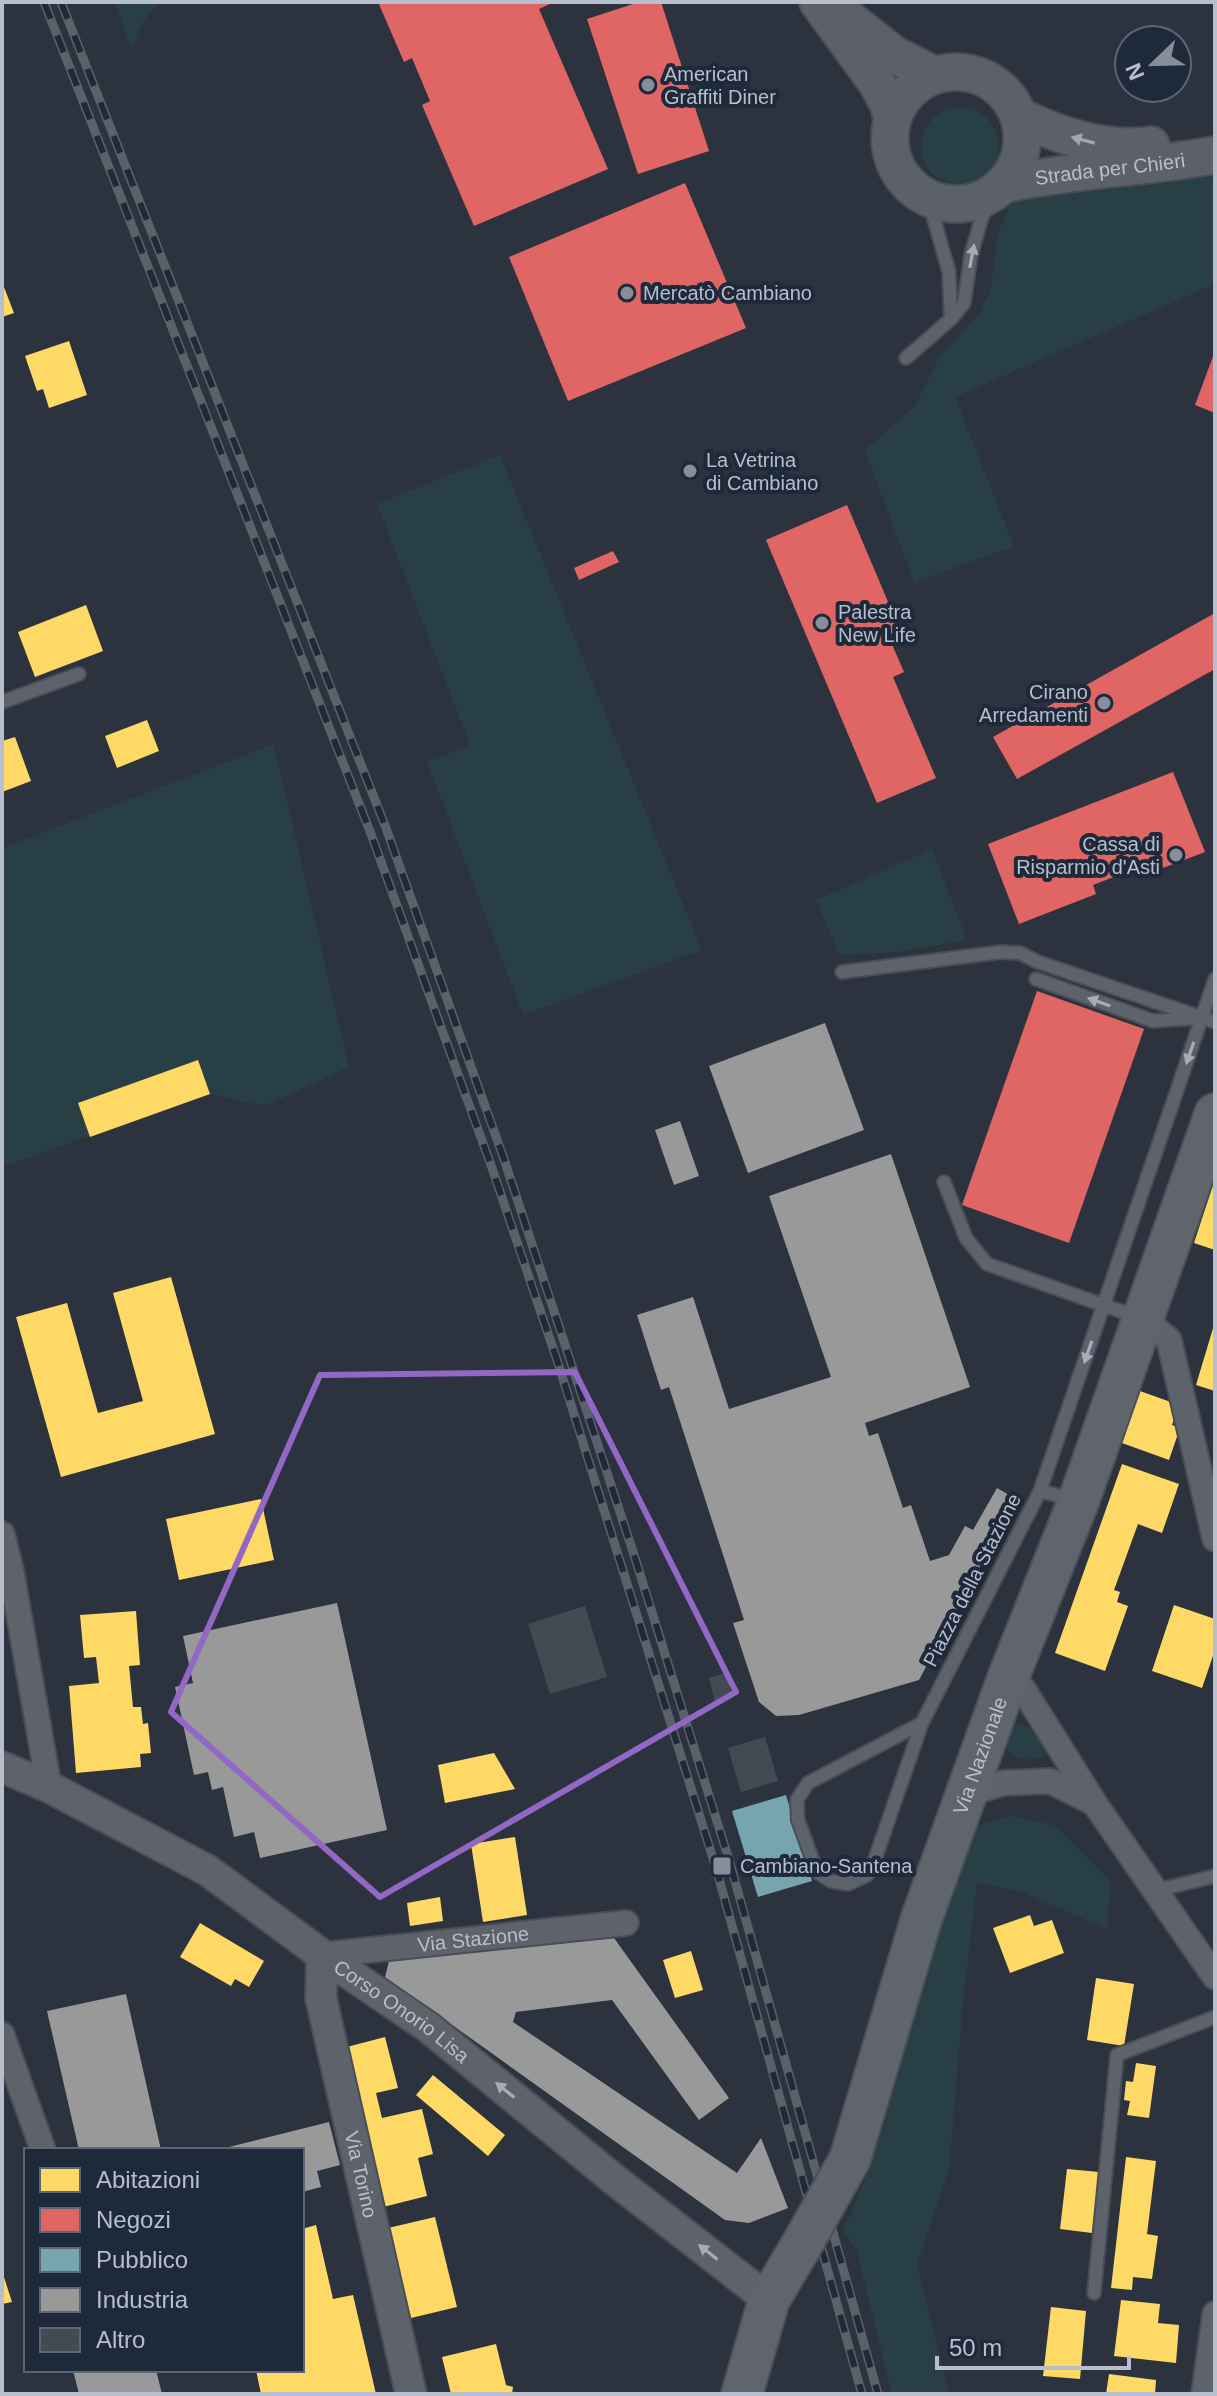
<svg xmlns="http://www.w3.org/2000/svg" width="1217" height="2396" viewBox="0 0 1217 2396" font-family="Arial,sans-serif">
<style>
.green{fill:#283f45}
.homes{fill:#ffd966}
.shops{fill:#e06666}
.public{fill:#76a5af}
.industry{fill:#999}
.building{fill:#444a53}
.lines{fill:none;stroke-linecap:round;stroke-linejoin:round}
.service-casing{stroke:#494e56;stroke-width:16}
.minor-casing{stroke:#494e56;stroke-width:28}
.tertiary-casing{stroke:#494e56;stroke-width:34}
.secondary-casing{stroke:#494e56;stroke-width:40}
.primary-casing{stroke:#4a505a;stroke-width:44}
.service{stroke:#5d626b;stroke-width:12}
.minor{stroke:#5d626b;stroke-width:24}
.tertiary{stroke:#5d626b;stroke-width:30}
.secondary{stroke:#5c6169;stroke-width:36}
.primary{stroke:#60646c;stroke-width:40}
.rail-casing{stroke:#5b6169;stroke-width:9}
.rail{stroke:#1e293a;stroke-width:6;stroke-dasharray:18;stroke-linecap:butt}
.primary-bridge-casing{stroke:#4a505a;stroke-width:44;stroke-linecap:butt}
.primary-bridge{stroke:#60646c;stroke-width:40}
.oneway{fill:#a0a8b5}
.oneway2{fill:#a5acba}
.marked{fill:none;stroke:#9367c5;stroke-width:6;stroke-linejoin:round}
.poi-dot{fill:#868e9c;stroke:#1e293a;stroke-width:3}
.labels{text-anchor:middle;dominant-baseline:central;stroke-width:8;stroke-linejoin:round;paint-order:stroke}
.poi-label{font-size:20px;fill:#b7bfce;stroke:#1e293a;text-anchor:start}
.street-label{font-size:20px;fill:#b7bfce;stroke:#1e293a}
</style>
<rect width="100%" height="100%" fill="#2c333e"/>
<!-- green -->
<g class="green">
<path d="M114,2h50c-19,8 -25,29 -32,47z"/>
<circle cx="960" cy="146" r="39"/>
<path d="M1215,171v113l-260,113 59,149 -100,37 -49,-133 50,-44 24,-49 39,-41 13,-27 6,-53 12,-31 25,-11z"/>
<path d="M500,455l202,495 -179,65 -96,-253 43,-17 -93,-241z"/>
<path d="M274,744l75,323 -84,39 -55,-12 -208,73v-319z"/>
<path d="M932,849l35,91 -68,12 -60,3 -23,-55z"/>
<path d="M1020,1724l17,7 9,18v6c-19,8 -31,5 -44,-10l6,-19z"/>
<path d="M1010,1816l44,9 57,56 -4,48 -85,-37 -45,-9 -14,119 -14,169 -32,92 32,131h-57l-35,-142 -14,-22 20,-45 17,-49 78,-274 18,-36z"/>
</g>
<!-- homes -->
<g class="homes">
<path d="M2,282l12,31 -12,4z"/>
<path d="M69,341l18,54 -38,13 -6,-19 -6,2 -12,-35z"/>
<path d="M86,605l17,46 -68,26 -17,-45z"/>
<path d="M147,720l12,31 -42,17 -12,-32z"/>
<path d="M15,737l16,44 -29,11v-51z"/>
<path d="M198,1060l12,34 -120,43 -12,-34z"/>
<path d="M1214,1182h1v68l-21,-7z"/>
<path d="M171,1277l44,157 -154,43 -45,-160 51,-14 31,110 45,-12 -30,-108z"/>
<path d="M1214,1325l1,1v65l-19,-6z"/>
<path d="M1140,1391l39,14 -7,20 8,3 -11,32 -47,-17z"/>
<path d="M1122,1464l57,20 -17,49 -24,-9 -24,66 6,2 -3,10 11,4 -23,65 -50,-18z"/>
<path d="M261,1499l13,61 -95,20 -13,-61z"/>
<path d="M1174,1605l41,14v31l-13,38 -50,-17z"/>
<path d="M136,1611l4,54 -11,1 4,41h8l2,17 5,-1 3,30 -11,1 1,13 -65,6 -7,-87 30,-3 -3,-26 -12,1 -4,-43z"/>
<path d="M494,1753l21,36 -70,14 -7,-38z"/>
<path d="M515,1837l12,78 -44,7 -12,-78z"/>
<path d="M440,1897l3,24 -33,5 -3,-23z"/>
<path d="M1030,1915l4,11 18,-6 12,33 -54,20 -17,-45z"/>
<path d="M200,1923l64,38 -15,26 -14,-8 -4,7 -51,-29z"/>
<path d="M691,1951l12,39 -28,8 -12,-38z"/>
<path d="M1096,1978l38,6 -10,62 -37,-6z"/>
<path d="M385,2037l13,51 -22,5 6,25 40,-9 11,45 -15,4 9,38 -44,11 -40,-159z"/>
<path d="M1136,2063l20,3 -7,52 -22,-3 3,-14 -6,-1 2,-19 7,1z"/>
<path d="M433,2075l72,60 -17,21 -72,-61z"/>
<path d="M1126,2157l30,4 -9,73 11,2 -6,43 -19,-2 -1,13 -21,-2z"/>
<path d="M1067,2169l32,3 -7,61 -32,-4z"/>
<path d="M435,2217l22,90 -46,11 -23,-90z"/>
<path d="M316,2225l17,74 20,-4 23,99h-115l-5,-24h46v-141z"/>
<path d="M2,2271l10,31 -10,2z"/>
<path d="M1121,2300l39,4 -2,19 21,2 -3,38 -62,-7z"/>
<path d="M1051,2307l35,4 -6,68 -37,-3z"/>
<path d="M496,2344l10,41 7,2 -1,7h-61l-9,-37z"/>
<path d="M1109,2374l47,6 -1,14h-49z"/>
</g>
<!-- shops -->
<g class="shops">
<path d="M378,2h176l-15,7 69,160 -134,57 -52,-121 8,-4 -18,-43 -8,4z"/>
<path d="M639,2h22l48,149 -71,23 -51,-155z"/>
<path d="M685,183l61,145 -178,73 -59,-144z"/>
<path d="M1215,351v62l-20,-8z"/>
<path d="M847,505l53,125 -12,5 16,37 -11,5 43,101 -59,25 -111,-263z"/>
<path d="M613,551l6,11 -40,18 -5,-12z"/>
<path d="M1215,613v56l-198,110 -24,-42z"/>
<path d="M1173,772l32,80 -42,16 -3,-9 -67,26 3,9 -77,30 -31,-80z"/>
<path d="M1037,991l107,38 -75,214 -107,-38z"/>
</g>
<!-- public -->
<path class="public" d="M786,1795l26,86 -54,16 -26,-86z"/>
<!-- industry -->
<g class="industry">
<path d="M825,1023l39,107 -116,43 -39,-107z"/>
<path d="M680,1121l19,55 -25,9 -19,-55z"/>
<path d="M891,1154l79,233 -105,36 4,13 9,-3 25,75 8,-3 19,56 19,-6 16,-29 8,4 24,-42 19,11 -97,181 -120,35 -23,1 -17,-14 -26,-79 11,-3 -75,-233 -8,3 -24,-75 56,-18 36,112 102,-32 -62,-181z"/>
<path d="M337,1603l50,227 -127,28 -6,-26 -20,5 -11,-50 -11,3 -4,-18 -14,3 -19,-88 18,-4 -10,-47z"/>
<path d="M614,1938l115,160 -30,22 -87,-120 -96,12 -3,10 224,151 24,-35 27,70 -39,15 -24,-3 -340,-243 4,-16z"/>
<path d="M126,1994l35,156h-82l-32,-139z"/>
<path d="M329,2122l11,43 -23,6 4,16 -19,5v-42h-85z"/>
<path d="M73,2370h83l6,24h-83z"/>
</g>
<!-- building -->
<g class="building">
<path d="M585,1606l22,71 -57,17 -22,-70z"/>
<path d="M725,1673l8,24 -18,5 -6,-24z"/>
<path d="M765,1737l13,44 -37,11 -13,-44z"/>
</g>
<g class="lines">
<!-- service casing -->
<g class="service-casing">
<g id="service">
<path d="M928,198l21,74 2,47"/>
<path d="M906,358l45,-39 13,-16 7,-48 11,-38 14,-25"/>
<path d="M2,702l77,-28"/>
<path d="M842,972l159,-20 19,1 18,9 177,60"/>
<path d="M1036,979l117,42 42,-3"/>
<path d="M944,1182l22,56 21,26 150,53"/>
<path d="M1040,1491l175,-512"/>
<path d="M922,1723l-47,136 -8,16 -19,9 -17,-3 -14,-9 -19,-52 -1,-20 11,-17 114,-60 118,-232 32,8"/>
<path d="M1154,1891l61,-15"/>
<path d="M1094,2293l23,-238 98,-38"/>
</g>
</g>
<!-- minor casing -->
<g class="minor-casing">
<g id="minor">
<path d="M1143,1319l26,21 46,199"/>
<path d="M2,1534l9,36 38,217"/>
<path d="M1008,1678l15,11 72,115 120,173"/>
<path d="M966,1794l37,-11 47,-2 42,21"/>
<path id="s1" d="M322,1955l304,-32"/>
<path d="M2,2035l41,115"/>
<path d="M1204,2394l11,-80"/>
</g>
</g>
<!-- tertiary casing -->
<g class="tertiary-casing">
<g id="tertiary">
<path id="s2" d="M2,1767l47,20 158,83 115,85 106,72 188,154 153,119"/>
<path id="s3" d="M322,1955l-1,43 90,396"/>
</g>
</g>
<!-- secondary casing -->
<g class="secondary-casing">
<g id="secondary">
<path d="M818,2l59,81 12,22 3,15"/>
<path d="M840,12l53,42 41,21"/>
<circle cx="956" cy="138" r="66"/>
<path d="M1020,117c40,19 86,35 131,28"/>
<path id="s4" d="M1005,184c70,-15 141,-16 210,-29"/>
</g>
</g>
<!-- primary casing -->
<g class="primary-casing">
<g id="primary">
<path id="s5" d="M850,2159l71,-239 87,-242 71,-178 136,-386"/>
<path d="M742,2394l27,-94 32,-54"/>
</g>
</g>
<!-- service -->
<use href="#service" class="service"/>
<!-- minor -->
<use href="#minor" class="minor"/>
<!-- tertiary -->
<use href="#tertiary" class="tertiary"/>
<!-- secondary -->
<use href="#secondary" class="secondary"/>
<!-- primary -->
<use href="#primary" class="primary"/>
<!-- rail casing -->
<g class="rail-casing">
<g id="rail">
<path d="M44,2l327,832 121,334 66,195 158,505 146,526"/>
<path d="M61,2l325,826 119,334 131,399 94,302 148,531"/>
</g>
</g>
<!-- rail -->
<use href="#rail" class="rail"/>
<!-- primary-bridge casing -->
<g class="primary-bridge-casing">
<path id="primary-bridge" d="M801,2246l49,-87"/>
</g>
<!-- primary-bridge -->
<use href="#primary-bridge" class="primary-bridge"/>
</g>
<!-- one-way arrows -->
<defs><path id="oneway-solid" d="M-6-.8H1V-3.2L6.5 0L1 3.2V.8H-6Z" transform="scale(2)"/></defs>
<use class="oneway" href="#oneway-solid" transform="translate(1083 140) rotate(-165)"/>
<g class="oneway2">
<use href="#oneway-solid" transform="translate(972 256) rotate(-79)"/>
<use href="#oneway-solid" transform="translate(1099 1002) rotate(-160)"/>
<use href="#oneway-solid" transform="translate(1190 1053) rotate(109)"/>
<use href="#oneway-solid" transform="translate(1088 1352) rotate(109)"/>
<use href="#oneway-solid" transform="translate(505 2090) rotate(-141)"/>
<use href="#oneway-solid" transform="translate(708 2252) rotate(-142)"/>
</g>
<!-- marked area -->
<path class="marked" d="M575,1372l161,320 -356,205 -209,-185 149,-337z"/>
<!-- markers -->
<g class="poi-dot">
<circle cx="648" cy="85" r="8"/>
<circle cx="627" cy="293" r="8"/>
<circle cx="690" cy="471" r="8"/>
<circle cx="822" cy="623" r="8"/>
<circle cx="1104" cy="703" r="8"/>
<circle cx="1176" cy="855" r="8"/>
<rect x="712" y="1856" width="20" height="20" rx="4"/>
</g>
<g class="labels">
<!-- poi labels -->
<g class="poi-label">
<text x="664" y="74">American<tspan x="664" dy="23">Graffiti Diner</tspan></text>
<text x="643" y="293">Mercatò Cambiano</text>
<text x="706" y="460">La Vetrina<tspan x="706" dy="23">di Cambiano</tspan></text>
<text x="838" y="612">Palestra<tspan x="838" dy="23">New Life</tspan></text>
<text x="1088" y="692" text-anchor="end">Cirano<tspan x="1088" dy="23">Arredamenti</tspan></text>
<text x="1160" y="844" text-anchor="end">Cassa di<tspan x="1160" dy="23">Risparmio d'Asti</tspan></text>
<text x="740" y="1866">Cambiano-Santena</text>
</g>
<!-- street labels -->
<g class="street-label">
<text stroke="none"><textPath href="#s4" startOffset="106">Strada per Chieri</textPath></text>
<text transform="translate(972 1580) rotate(-63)">Piazza della Stazione</text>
<text stroke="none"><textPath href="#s5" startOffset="424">Via Nazionale</textPath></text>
<text stroke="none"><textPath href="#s1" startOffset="152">Via Stazione</textPath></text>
<text stroke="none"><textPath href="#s2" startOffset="470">Corso Onorio Lisa</textPath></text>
<text stroke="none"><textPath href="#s3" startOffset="224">Via Torino</textPath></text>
</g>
</g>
<!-- border -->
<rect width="1217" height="2396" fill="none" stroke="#b7bfce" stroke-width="8"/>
<!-- legend -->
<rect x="24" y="2148" width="280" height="224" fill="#1e293a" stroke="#5b6575" stroke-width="2"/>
<rect x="40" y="2168" width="40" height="24" fill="#ffd966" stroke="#5b6575" stroke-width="2"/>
<text x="96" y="2188" font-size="24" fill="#b7bfce">Abitazioni</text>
<rect x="40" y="2208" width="40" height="24" fill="#e06666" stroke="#5b6575" stroke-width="2"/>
<text x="96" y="2228" font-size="24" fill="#b7bfce">Negozi</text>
<rect x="40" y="2248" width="40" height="24" fill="#76a5af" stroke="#5b6575" stroke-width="2"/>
<text x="96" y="2268" font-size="24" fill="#b7bfce">Pubblico</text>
<rect x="40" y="2288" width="40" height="24" fill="#999999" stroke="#5b6575" stroke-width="2"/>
<text x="96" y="2308" font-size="24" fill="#b7bfce">Industria</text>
<rect x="40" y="2328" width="40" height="24" fill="#444a53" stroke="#5b6575" stroke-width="2"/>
<text x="96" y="2348" font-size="24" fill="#b7bfce">Altro</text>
<!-- north arrow -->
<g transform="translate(1153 64) rotate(247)"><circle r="38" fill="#1e293a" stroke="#5b6575" stroke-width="2"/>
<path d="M0-6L14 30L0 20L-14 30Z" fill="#868e9c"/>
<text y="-12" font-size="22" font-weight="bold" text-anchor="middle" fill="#b7bfce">N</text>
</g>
<!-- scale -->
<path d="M937 2356v12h192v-12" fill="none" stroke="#b7bfce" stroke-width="4"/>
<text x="949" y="2356" font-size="24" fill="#b7bfce" stroke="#1e293a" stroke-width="6" paint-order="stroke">50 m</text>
</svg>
